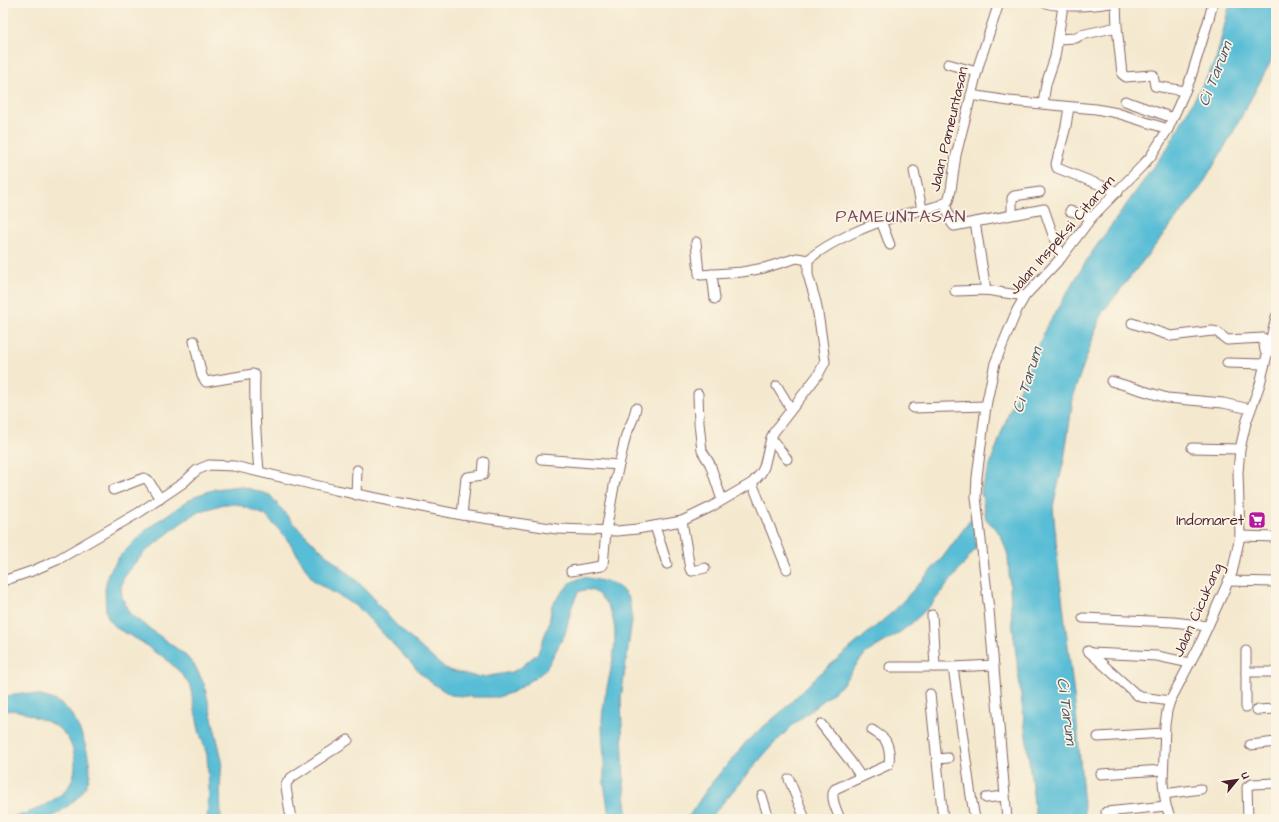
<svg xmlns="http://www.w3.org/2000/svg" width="1279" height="822" viewBox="0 0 1279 822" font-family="'Architects Daughter',sans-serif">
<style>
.water{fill:#58bdd6;stroke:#516e80}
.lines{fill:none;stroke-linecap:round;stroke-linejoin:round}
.minor-casing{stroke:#866664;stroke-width:11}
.minor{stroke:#fff;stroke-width:9}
.labels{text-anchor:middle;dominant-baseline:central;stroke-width:3.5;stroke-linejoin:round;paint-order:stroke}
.street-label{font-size:15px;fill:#4a1f2b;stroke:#fcf5e5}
.poi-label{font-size:15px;fill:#4a1f2b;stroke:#fcf5e5;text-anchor:end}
.water-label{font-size:16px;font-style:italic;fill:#4f5667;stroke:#fcf5e5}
.quarter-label{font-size:17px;letter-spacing:1px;fill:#774960;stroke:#fcf5e5}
</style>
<rect width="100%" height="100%" fill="#fcf5e5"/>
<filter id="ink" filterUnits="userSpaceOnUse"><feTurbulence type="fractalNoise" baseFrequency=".025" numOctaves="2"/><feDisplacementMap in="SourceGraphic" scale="8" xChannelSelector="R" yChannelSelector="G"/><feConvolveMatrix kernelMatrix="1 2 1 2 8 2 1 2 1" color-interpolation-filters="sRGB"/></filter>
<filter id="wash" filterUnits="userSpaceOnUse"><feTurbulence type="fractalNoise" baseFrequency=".012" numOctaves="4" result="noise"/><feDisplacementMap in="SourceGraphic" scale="16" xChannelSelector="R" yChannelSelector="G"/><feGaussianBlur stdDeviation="0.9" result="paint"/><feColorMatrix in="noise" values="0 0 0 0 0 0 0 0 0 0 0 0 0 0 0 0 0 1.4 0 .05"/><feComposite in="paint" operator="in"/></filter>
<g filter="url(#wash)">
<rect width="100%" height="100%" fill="#f4e9cf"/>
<!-- water -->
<g class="water">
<path d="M1230,3h46v40l-6,20 -38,71 -31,53 -99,126 -28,79 -10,68 -11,46 5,58 18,148 9,107h-49l-24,-198 -4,-66 -7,-20 -15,-16 -5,-29 27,-75 39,-89 43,-71 78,-108 48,-87z"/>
<path d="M240,486l30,9 23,28 28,27 36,31 14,14 9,12 17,19 40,36 11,8 25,6 11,1 28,-5 8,-4 18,-15 11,-29 3,-19 18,-22 13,-6 29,6 9,6 8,10 3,21 -11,78 3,87 4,34h-19c-1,-12 -3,-24 -5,-36 0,-6 0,-13 0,-19 0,-14 -2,-28 -2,-43 1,-39 30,-93 -2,-125 -8,-7 -13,-8 -22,-4l-6,14 -7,28 -19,35 -8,7 -25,16 -15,5h-24l-23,-2 -13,-8 -13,-9 -67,-71 -29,-17 -16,-10 -21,-34 -11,-14 -16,-17 -28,-11h-13l-26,8 -17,11 -35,28 -12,13 -11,15 -2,8 1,10 5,12 4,6 53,39 11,12 9,18 18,76 -2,28 1,31h-14l2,-29 -2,-35 -8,-25 -9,-44 -8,-12 -19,-18 -7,-3 -14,-11 -24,-13 -5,-5 -5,-6 -2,-7 -1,-22 3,-15 12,-18 24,-24 14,-11 37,-25 20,-7z"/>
<path d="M974,515l2,33 -44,56 -19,18 -14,11 -33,20 -9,11 -16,22 -47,38 -26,26 -59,69h-22l23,-34 37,-44 35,-30 33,-33 80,-68 48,-53z"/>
<path d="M22,693c15,2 31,4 43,14 13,11 29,55 24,71 -4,14 -13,22 -24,30 -6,4 -12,10 -19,11 -4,1 -8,0 -12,0 -10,0 -21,0 -31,0 7,-2 14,-2 21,-5 13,-4 29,-13 40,-22 18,-17 13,-51 -7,-65 -7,-5 -17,-8 -25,-11 -9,-4 -19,-8 -29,-4v-15z"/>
</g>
</g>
<g filter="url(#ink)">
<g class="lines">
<!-- minor casing -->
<g class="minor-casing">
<g id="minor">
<path d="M1045,3c22,5 44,3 66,0"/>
<path d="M1117,27l5,47 4,3 25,-2h2l2,11 30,5"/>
<path d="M1058,39l18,-1 5,-3 36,-8 -1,-24"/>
<path d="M948,64l29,8"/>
<path d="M971,95l38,6 87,8 21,4 51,16"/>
<path d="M1125,101l48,17"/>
<path d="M1043,104l3,-20 9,-27 8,-51"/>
<path d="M1069,107l-3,19 -10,38 1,4 61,24"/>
<path d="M914,171l8,38"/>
<path d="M945,203l6,19 3,4 90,-17 17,49"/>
<path d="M1070,211l22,6"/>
<path d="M1012,214v-16l2,-2 26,-4"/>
<path d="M881,221l9,24"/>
<path d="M975,222l11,68"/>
<path d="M696,242l3,32 2,1 41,-3 22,-4 33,-10 11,2"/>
<path d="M712,274l3,25"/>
<path d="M955,291l31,-1 39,6"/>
<path d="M1132,323l39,13 41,-5 5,1 10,8 36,-2 2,13"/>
<path d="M194,341l8,35 4,6 47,-8 2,1c-1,32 1,64 4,96"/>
<path d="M1227,363l38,1"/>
<path d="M1111,381l56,17 56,5 27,6"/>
<path d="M777,386l14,23"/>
<path d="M698,394l1,29 3,28 8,13 12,36"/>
<path d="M913,408l73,-2"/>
<path d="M771,438l16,21"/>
<path d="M1192,448l48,1"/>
<path d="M541,459l78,6"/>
<path d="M752,483l35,86"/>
<path d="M113,490l31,-12 4,2 12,19"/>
<path d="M356,495l1,-25"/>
<path d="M462,515l4,-37 2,-1 15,-2 1,-13"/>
<path d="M682,521l8,48 2,2 13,-3"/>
<path d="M655,526l12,38"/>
<path d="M1240,536l36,1"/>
<path d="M571,571l30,-5 2,-1 3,-34 8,-45 12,-51 7,-16 3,-11"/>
<path d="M3,581l29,-10 25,-11 83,-48 43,-29 14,-13 12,-5 25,1 102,24 126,25 95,14 60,2 20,-2 45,-8 29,-14 41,-24 9,-10 3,-6 7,-29 3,-6 44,-57 7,-13 -5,-36 -4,-24 -8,-27v-15c23,-20 63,-36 93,-45 12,-4 38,-7 47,-14l3,-11 5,-35 23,-91 20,-61"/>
<path d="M1228,581l48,1"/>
<path d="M932,615l3,52"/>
<path d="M1083,618l90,4 35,4"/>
<path d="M1088,651l49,44 4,2 29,4"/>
<path d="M1246,651v56"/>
<path d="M1091,653l66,3 33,7"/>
<path d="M890,667h63l18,129 4,23"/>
<path d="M953,667l41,-2"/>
<path d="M1246,672h30"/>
<path d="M930,694l13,125"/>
<path d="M1257,710l19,-1"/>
<path d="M821,724l30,38 10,15"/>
<path d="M1098,737l66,-4"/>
<path d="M1250,745l26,-3"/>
<path d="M937,759l11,-1"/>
<path d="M1101,774l62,-4"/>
<path d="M789,779l16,40"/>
<path d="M1164,794l37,-5"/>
<path d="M762,796l7,23"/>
<path d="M986,798l19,-2"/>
<path d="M1106,812l60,-6"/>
<path d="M291,819l-5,-32 1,-5 5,-5 56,-37"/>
<path d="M840,819c-3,-8 -11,-23 -5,-30l53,-24c3,-6 1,-19 -3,-25 -3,-4 -9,-7 -13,-10"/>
<path d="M1007,819l-18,-209 -13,-113 1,-20 9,-71 9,-43 22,-53 8,-14 36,-38 31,-41 50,-51 9,-10 17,-27 22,-49 18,-58 5,-19"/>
<path d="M1171,819l-5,-13 -3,-23 2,-58 2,-14 3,-10 29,-55 33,-73 8,-37 -2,-64 2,-23 6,-26 14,-39 16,-67"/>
<path d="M1248,819l-1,-32 5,-3 24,-1"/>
</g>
</g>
<!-- minor -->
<use href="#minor" class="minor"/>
</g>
</g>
<!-- icons -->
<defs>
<g id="supermarket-square" transform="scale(0.9)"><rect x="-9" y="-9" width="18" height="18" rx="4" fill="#b5179e" stroke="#fcf5e5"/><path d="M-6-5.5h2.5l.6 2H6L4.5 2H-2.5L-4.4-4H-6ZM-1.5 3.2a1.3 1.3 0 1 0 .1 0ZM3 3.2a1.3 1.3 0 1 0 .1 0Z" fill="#fff"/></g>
</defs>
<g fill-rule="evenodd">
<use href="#supermarket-square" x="1257" y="520"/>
</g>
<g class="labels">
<!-- street labels -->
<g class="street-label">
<text transform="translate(949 129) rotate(-77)">Jalan Pameuntasan</text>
<text transform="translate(1062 235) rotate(-49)">Jalan Inspeksi Citarum</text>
<text transform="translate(1198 610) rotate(-66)">Jalan Cicukang</text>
</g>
<!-- poi labels -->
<g class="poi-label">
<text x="1244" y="520">Indomaret</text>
</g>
<!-- water labels -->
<g class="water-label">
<text transform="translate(1215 74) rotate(-69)">Ci Tarum</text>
<text transform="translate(1027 380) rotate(-73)">Ci Tarum</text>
<text transform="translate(1067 711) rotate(82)">Ci Tarum</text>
</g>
<!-- quarter labels -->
<g class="quarter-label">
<text x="901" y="217">PAMEUNTASAN</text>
</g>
</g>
<!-- margin -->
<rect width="1279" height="822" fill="none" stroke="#fcf5e5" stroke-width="16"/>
<!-- north arrow -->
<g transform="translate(1237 780) rotate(61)" stroke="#fcf5e5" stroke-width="3" paint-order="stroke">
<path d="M0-3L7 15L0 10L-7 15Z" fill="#4a1f2b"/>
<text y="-6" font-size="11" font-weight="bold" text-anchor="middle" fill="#4a1f2b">U</text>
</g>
</svg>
